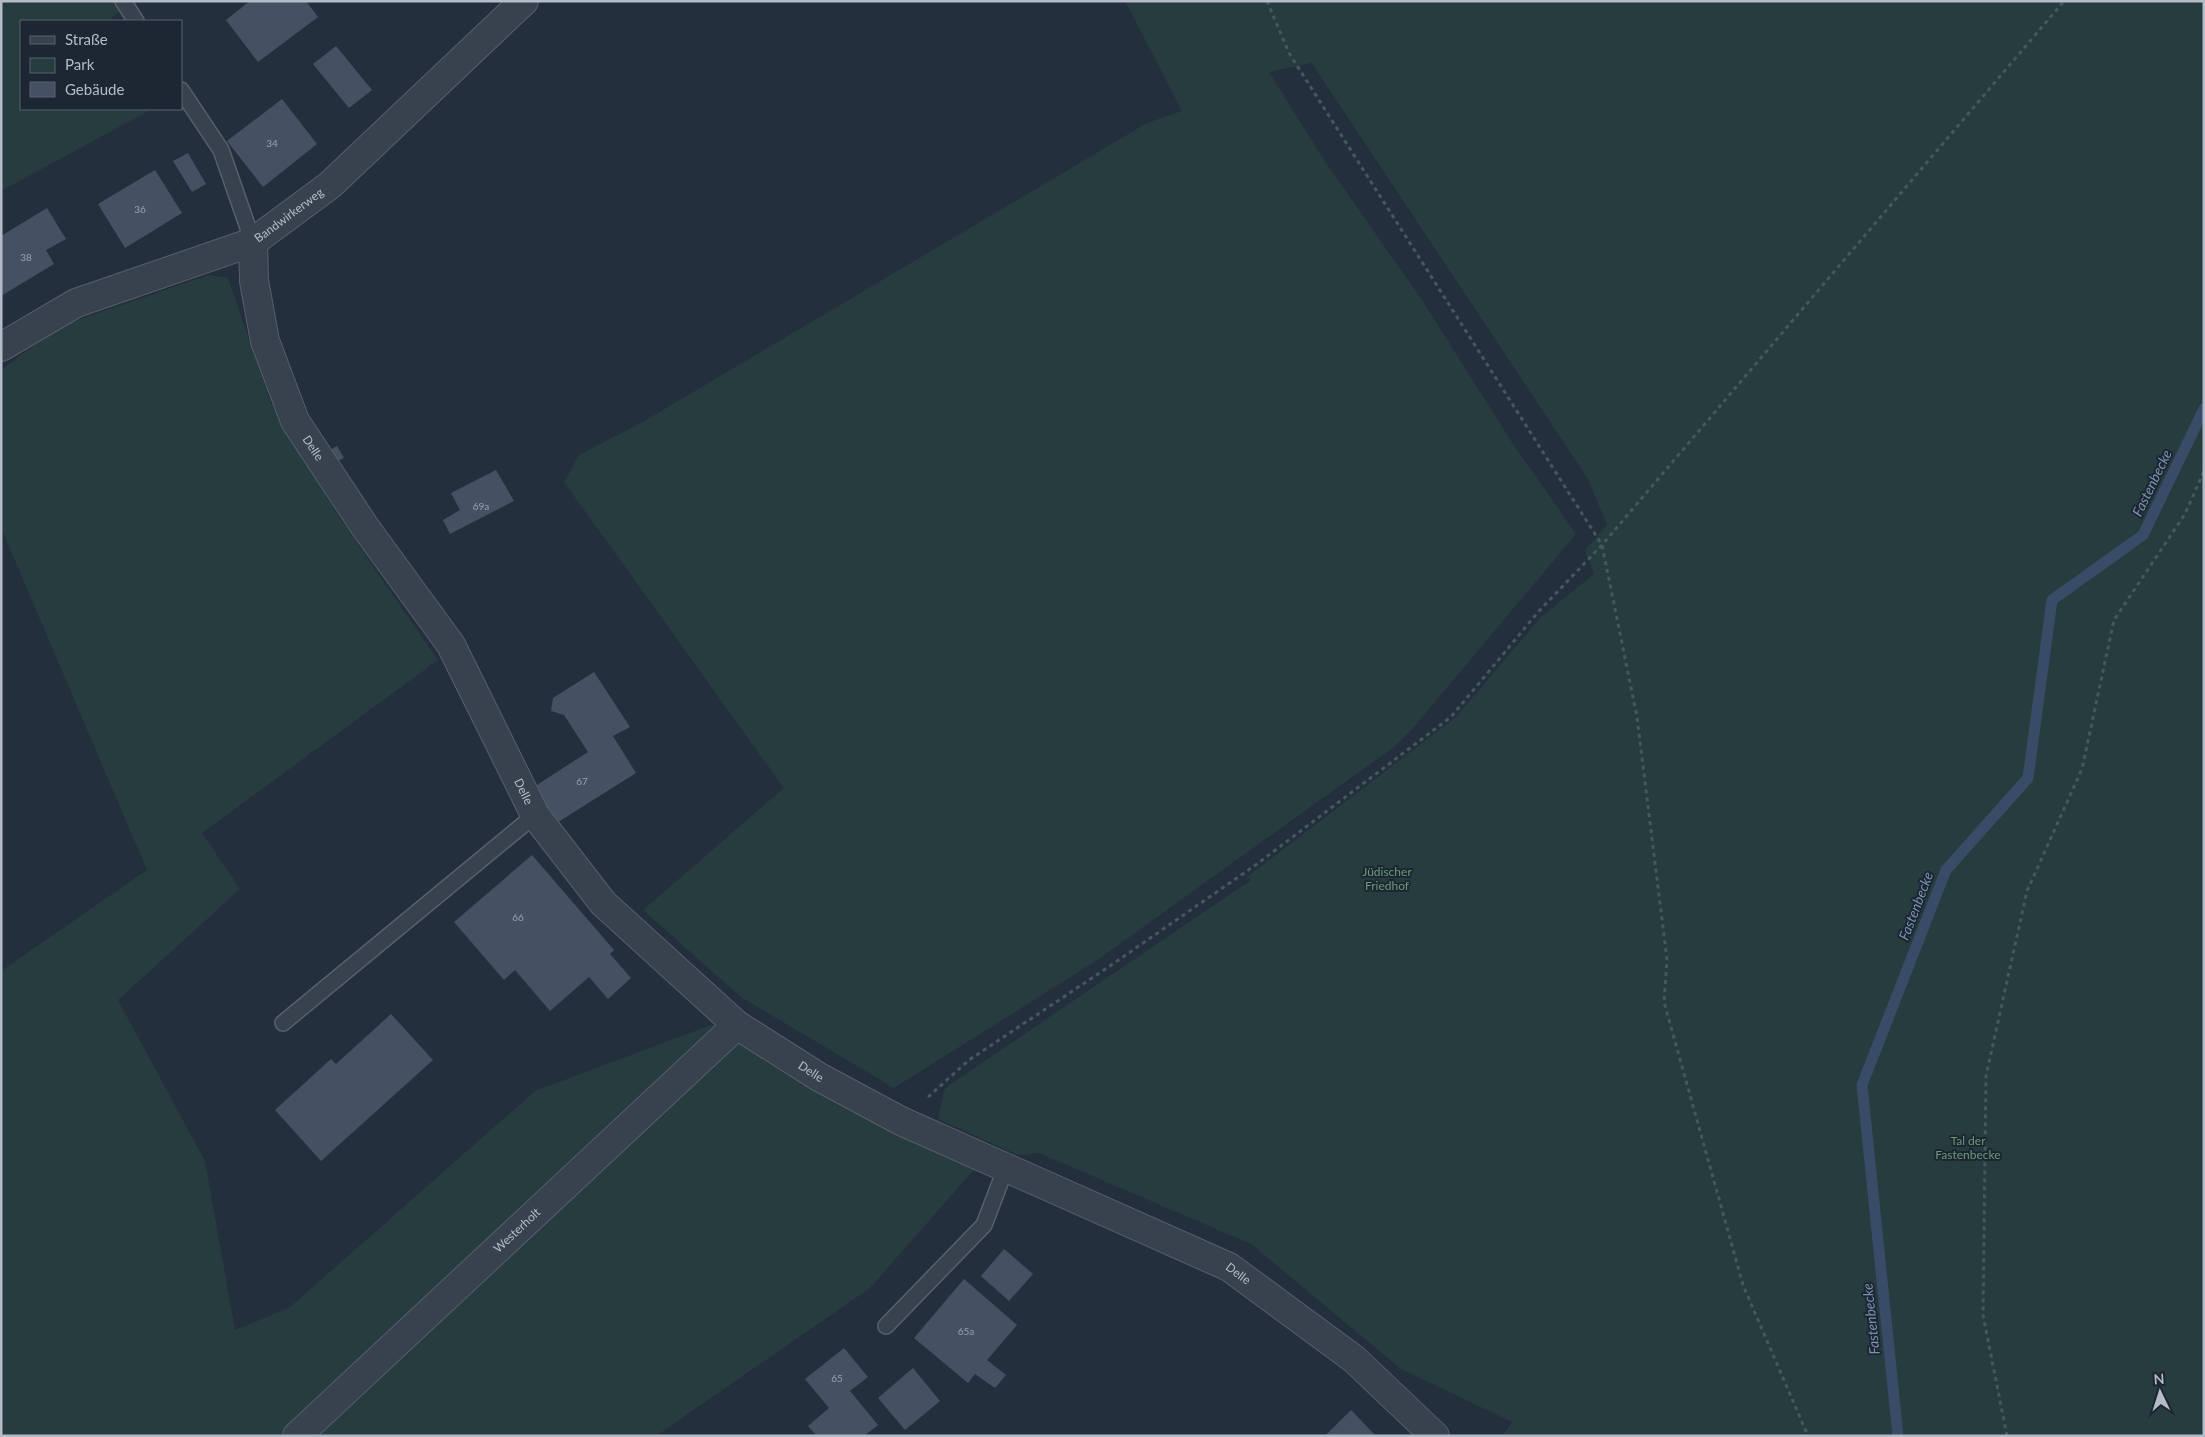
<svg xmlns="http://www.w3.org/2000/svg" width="2205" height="1437" font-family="Lato,sans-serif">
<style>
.green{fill:#263c3f}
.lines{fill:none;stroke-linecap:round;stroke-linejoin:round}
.stream{stroke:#394c67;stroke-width:11}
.building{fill:#455162}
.service-casing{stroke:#565f6c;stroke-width:18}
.minor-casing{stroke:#565f6c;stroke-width:30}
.path{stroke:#44595c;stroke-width:3;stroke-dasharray:4 4;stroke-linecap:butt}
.service{stroke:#38414e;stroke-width:15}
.minor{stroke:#38414e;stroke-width:28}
.labels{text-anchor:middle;stroke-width:4;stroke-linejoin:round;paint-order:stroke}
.number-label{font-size:10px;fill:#98a1af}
.street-label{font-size:12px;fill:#b4bcc9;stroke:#1d2633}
.park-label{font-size:12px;fill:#6b9a76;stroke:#1d2633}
.water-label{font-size:14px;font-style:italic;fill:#7c92b1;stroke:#1d2633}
</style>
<rect width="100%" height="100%" fill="#242f3e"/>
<g class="green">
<polygon points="1,1 133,1 111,18 112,21 21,21 21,109 152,109 1,191"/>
<polygon points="1125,1 2204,1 2204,1436 1502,1436 1512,1422 1401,1369 1251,1244 1039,1153 1018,1155 938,1119 945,1088 1251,880 1247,877 1456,717 1541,617 1594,574 1585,550 1607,525 1588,479 1311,62 1308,64 1269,72 1324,160 1424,303 1511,441 1576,534 1413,728 1394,747 1096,961 894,1088 741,997 643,910 784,788 564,482 579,455 641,423 1147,123 1182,111"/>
<polygon points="209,275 228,278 271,403 339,517 438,660 202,833 240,889 118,1000 205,1161 235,1330 289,1308 535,1091 711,1025 733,1026 985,1157 870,1288 656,1436 1,1436 1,971 147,870 1,528 1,370 60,326"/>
</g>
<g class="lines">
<polyline class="stream" points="1898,1436 1862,1085 1946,870 2028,778 2052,600 2143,535 2204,409"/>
</g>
<g class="building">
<polygon points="250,1 306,1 318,17 258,62 226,20"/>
<polygon points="336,46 372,90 349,108 313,64"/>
<polygon points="282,99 317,144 263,187 227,141"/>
<polygon points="188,153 206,184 192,192 173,161"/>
<polygon points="155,170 182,213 125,248 98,204"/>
<polygon points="47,208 66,239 46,250 54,264 1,296 1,236"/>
<polygon points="337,446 344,458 334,463 328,451"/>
<polygon points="496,470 514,501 450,534 443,520 460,510 451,493"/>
<polygon points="594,672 630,727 613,736 636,773 552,826 529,790 588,752 564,715 551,711 553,698"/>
<polygon points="532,855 614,950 610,954 631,978 608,999 589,977 550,1011 515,970 504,980 454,922"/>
<polygon points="391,1014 433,1060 321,1161 275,1110 331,1059 336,1064"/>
<polygon points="1004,1249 1033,1274 1009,1301 981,1276"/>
<polygon points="964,1279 1017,1325 987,1360 1006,1375 995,1388 975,1374 968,1383 914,1338"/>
<polygon points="844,1348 868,1377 850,1391 878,1425 864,1436 817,1436 808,1426 829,1408 805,1379"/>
<polygon points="913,1368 940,1401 905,1430 878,1398"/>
<polygon points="1351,1410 1376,1436 1325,1436"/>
</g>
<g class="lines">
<g class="service-casing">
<g id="service">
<polyline points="123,1 136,21"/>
<polyline points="181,90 221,150 253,242"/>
<polyline points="283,1023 535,815"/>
<polyline points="886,1326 984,1225 1006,1167"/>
</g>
</g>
<g class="minor-casing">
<g id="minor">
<path id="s1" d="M253,242L254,281L265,341L295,421L365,527L451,645L535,815L603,903L737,1025L819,1077L901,1121L1229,1267L1354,1359L1435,1436"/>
<path id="s2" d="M1,347L76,303L253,242L330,185L524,1"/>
<path id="s3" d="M297,1436L737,1025"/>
</g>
</g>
<g class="path">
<polyline points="1267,1 1289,53 1602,545 1637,717 1667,960 1664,1002 1743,1285 1808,1436"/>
<polyline points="928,1097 969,1060 1107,968 1257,864 1451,717 1539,611 1602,545 2064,1"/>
<polyline points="2007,1436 1983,1315 1986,1076 2027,891 2082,769 2114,620 2185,514 2204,471"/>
</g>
<use href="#service" class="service"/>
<use href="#minor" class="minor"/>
</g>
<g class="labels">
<g class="number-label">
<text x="272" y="147">34</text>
<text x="140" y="213">36</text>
<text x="26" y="261">38</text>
<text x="481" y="510">69a</text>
<text x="582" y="785">67</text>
<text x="518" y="921">66</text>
<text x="966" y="1335">65a</text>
<text x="837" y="1382">65</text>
</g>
<g class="street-label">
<text dy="4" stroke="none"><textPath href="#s2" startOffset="319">Bandwirkerweg</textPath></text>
<text dy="4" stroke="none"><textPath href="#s1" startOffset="218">Delle</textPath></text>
<text dy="4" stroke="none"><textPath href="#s1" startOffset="622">Delle</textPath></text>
<text dy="4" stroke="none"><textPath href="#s1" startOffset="1028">Delle</textPath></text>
<text dy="4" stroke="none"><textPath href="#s3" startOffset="301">Westerholt</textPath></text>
<text dy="4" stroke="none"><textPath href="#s1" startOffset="1501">Delle</textPath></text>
</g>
<g class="park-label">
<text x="1387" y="876">Jüdischer<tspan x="1387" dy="14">Friedhof</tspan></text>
<text x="1968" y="1145">Tal der<tspan x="1968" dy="14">Fastenbecke</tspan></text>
</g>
<g class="water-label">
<text transform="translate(2152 483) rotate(-64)" y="5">Fastenbecke</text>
<text transform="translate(1916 906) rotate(-69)" y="5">Fastenbecke</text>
<text transform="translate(1871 1319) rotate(-96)" y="5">Fastenbecke</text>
</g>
</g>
<rect width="2205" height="1437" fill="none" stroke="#b4bcc9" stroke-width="5"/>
<rect x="20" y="20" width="162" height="90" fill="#1d2633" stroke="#59626f"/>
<rect x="30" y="36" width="25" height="8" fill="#38414e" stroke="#59626f"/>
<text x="65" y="45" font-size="15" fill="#b4bcc9">Straße</text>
<rect x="30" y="58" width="25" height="15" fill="#263c3f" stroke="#59626f"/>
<text x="65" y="70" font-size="15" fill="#b4bcc9">Park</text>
<rect x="30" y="82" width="25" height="15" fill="#455162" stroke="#59626f"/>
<text x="65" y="95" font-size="15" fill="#b4bcc9">Gebäude</text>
<g transform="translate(2160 1392) rotate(356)" stroke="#1d2633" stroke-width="4" paint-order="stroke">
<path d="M0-4L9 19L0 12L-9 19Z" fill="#b4bcc9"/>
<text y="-8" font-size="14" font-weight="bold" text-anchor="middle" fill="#b4bcc9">N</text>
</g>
</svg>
